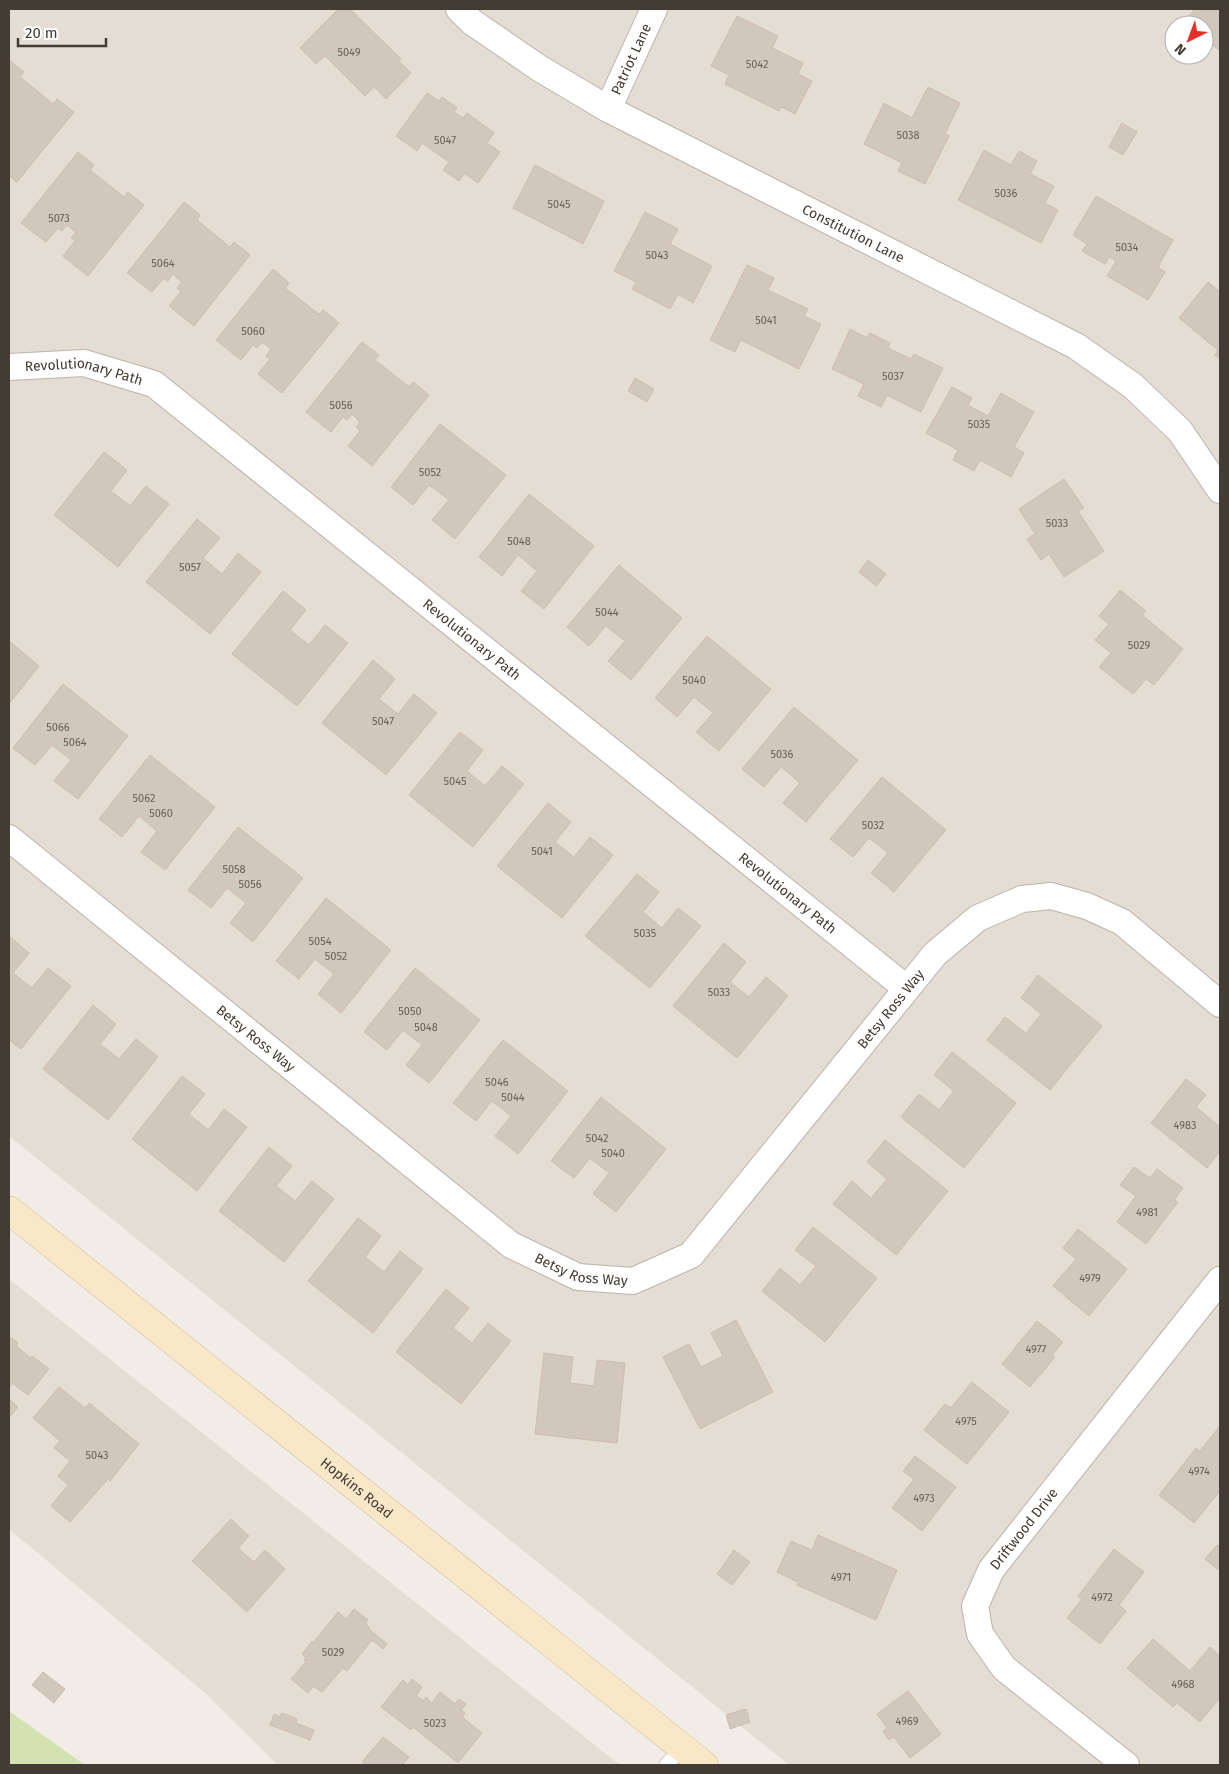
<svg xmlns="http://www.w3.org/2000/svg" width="1229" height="1774" font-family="'Fira Sans',sans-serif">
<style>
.residential{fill:#e4ddd4;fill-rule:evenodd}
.green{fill:#d2e2b1}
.building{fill:#d2c7bc;stroke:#ccbeb0}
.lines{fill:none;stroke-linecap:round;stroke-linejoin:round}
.lane-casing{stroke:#bcb3a9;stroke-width:15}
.street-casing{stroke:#bcb3a9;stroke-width:28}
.secondary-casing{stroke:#cdb998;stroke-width:29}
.lane{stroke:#fff;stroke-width:14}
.street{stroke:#fff;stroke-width:26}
.secondary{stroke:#f9e8c7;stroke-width:28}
.labels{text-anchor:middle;stroke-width:4.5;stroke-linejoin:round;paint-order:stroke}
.number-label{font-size:11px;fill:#675f57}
.street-label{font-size:14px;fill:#433c35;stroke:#fff}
</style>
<rect width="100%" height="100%" fill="#f1ece5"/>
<g class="residential">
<path d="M9,9H1220V1765H789L9,1136ZM1174,25H1204V55H1174Z"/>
<polygon points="9,1279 620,1765 278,1765 205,1693 9,1529"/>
</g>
<polygon class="green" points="9,1711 85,1765 9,1765"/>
<g class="building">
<polygon points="338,9 350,9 401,59 399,61 411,73 386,99 374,87 365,96 325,56 316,64 300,48"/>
<polygon points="1195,9 1220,9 1220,51 1204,38 1204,25 1188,25 1184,22"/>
<polygon points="737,16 778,36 772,48 803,63 798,74 812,81 795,114 782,107 779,111 725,84 729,75 711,66"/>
<polygon points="9,60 24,72 20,77 53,104 57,99 74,112 17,182 9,176"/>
<polygon points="928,87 960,103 945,134 949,136 925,184 898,171 902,163 864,144 884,103 912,118"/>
<polygon points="427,93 439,101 442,97 457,108 454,112 463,118 467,113 494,133 487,143 500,152 478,183 464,173 459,181 443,170 449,162 422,143 417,151 396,136"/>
<polygon points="1122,123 1137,132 1123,155 1109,147"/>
<polygon points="984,150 1011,165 1019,151 1037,161 1030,174 1054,186 1045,203 1058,210 1041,243 958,200"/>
<polygon points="78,152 94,165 90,170 124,197 128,192 144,205 88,276 63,256 75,241 71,238 76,232 67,225 62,231 58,228 46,242 21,223"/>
<polygon points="535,165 604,201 583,244 513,208"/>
<polygon points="1096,196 1173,240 1158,267 1165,272 1148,300 1107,276 1116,261 1110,257 1105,264 1082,251 1087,244 1073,235"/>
<polygon points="184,202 200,215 197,220 230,247 234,242 250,255 194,326 169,306 181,291 177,288 182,282 173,274 168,281 164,278 152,292 127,273"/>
<polygon points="645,212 678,229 670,244 712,266 693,303 678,294 670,309 632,289 636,282 614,271"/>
<polygon points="747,265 774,278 768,290 808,309 804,316 821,324 799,369 741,340 735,352 710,340"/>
<polygon points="273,269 289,283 285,288 319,314 323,310 339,323 282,393 258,374 270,359 266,356 271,349 262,342 257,348 253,345 241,360 216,340"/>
<polygon points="1208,282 1220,292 1220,359 1215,355 1218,350 1179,318"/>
<polygon points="850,329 867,338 870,333 890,343 888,348 911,359 914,354 943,368 921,412 887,395 881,407 858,396 864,384 832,369"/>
<polygon points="362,342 379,355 375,360 409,387 413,382 429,395 372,466 348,446 360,431 356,427 360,422 352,414 347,420 343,417 331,432 306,412"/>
<polygon points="635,378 654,389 647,402 628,391"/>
<polygon points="952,387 972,398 968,405 988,416 1001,393 1034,412 1014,447 1024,453 1011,477 980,460 974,471 953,460 958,450 926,433"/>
<polygon points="440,424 506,475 455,539 432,520 449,500 429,485 413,505 391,487"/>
<polygon points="104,452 127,470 111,491 130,506 146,486 169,504 118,567 54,515"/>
<polygon points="1064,479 1084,508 1078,511 1104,551 1064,577 1049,554 1041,560 1027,539 1035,534 1019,509"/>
<polygon points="529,494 594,546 544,609 521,591 537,571 518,555 502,576 479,557"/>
<polygon points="197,519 220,538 203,558 222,574 238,553 261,572 210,634 146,582"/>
<polygon points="868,560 886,574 876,586 859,572"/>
<polygon points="619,565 682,618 631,680 608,661 625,641 606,626 589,646 567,627"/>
<polygon points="1120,590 1146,611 1142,615 1183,649 1154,685 1146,679 1133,694 1099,667 1111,653 1095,640 1109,624 1099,616"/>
<polygon points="283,591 306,610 290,630 309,645 325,625 348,643 297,706 232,654"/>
<polygon points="707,636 771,689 719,751 696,732 713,713 694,697 677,717 655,698"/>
<polygon points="9,641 39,666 9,704"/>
<polygon points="373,660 395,679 379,699 398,714 414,694 437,713 386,775 322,723"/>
<polygon points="63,684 128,736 78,799 54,781 71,760 52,745 35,765 13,748"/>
<polygon points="794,707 858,760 806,822 783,803 800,783 781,767 764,787 742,769"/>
<polygon points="460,732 483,750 467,771 485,786 502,766 524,784 473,847 409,795"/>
<polygon points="150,755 215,807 165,870 141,852 157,831 139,816 122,837 99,819"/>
<polygon points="882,777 946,830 894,892 871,873 888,853 869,838 853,857 830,839"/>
<polygon points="548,803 571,822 555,842 574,857 590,837 613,855 562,918 497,866"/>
<polygon points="238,827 303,878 253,942 230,923 246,903 227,888 211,908 188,890"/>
<polygon points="637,874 659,892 643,912 662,928 678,908 701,926 650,988 585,936"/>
<polygon points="326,898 391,950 341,1013 318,994 334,974 315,959 299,979 276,961"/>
<polygon points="9,936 29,953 13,973 32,988 48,968 71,986 21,1049 9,1040"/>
<polygon points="724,943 746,962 730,982 749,997 766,977 788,996 737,1058 673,1006"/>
<polygon points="415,968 480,1020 429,1083 406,1065 422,1045 403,1030 387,1050 364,1032"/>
<polygon points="1038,975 1102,1026 1050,1090 987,1040 1005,1017 1026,1033 1041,1014 1021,998"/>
<polygon points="93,1005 116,1024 100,1044 119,1059 136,1039 158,1057 108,1120 43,1069"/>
<polygon points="503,1040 568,1091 518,1154 495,1136 511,1116 492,1101 476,1121 453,1103"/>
<polygon points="952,1052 1016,1103 964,1168 901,1117 919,1094 939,1110 954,1091 934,1075"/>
<polygon points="182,1076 205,1094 189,1114 208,1130 224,1109 247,1127 197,1191 132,1139"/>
<polygon points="1186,1079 1206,1095 1196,1107 1220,1127 1220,1151 1207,1168 1151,1123"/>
<polygon points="601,1097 666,1149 616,1212 593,1194 609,1173 590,1158 574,1178 551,1161"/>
<polygon points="885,1140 948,1191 896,1255 833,1204 852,1181 871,1198 887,1179 867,1162"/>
<polygon points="269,1147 292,1166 276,1186 295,1201 312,1181 334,1199 284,1262 219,1211"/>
<polygon points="1134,1167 1150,1178 1157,1169 1183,1188 1174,1200 1178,1202 1146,1244 1117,1222 1136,1196 1120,1185"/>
<polygon points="358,1218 381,1236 365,1257 384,1272 400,1251 423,1269 373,1333 308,1281"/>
<polygon points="813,1227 877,1278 825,1342 762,1291 780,1268 800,1285 816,1266 795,1250"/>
<polygon points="1078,1229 1127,1269 1089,1316 1053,1286 1076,1259 1063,1248"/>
<polygon points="446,1289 469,1308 453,1328 472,1343 488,1323 511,1341 461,1404 396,1352"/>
<polygon points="736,1320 773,1392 700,1429 663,1357 689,1344 701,1367 723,1356 711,1333"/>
<polygon points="1037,1321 1063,1342 1052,1355 1055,1357 1030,1387 1002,1364"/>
<polygon points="9,1336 18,1343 16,1346 31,1358 32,1356 49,1369 28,1395 12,1383 9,1389"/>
<polygon points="544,1353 573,1357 570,1383 594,1386 597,1360 625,1363 617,1443 535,1434"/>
<polygon points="972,1382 1009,1412 967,1464 924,1430 945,1404 951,1408"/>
<polygon points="59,1387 85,1408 89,1403 139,1444 110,1481 108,1479 70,1522 51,1506 68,1485 58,1476 70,1461 54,1448 60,1441 33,1418"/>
<polygon points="9,1399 18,1407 9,1418"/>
<polygon points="1220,1426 1220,1491 1194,1523 1159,1495 1196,1448 1200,1451"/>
<polygon points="915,1456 956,1487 922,1531 892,1508 914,1479 903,1471"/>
<polygon points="231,1519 249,1536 238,1548 254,1562 265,1550 285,1569 247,1612 192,1561"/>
<polygon points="818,1535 897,1570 876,1620 797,1585 798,1582 777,1572 791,1541 812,1550"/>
<polygon points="1217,1545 1220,1547 1220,1568 1218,1570 1205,1559"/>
<polygon points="1114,1549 1144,1572 1119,1605 1126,1611 1100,1644 1067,1618 1082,1599 1078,1596"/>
<polygon points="734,1550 750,1562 732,1585 717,1574"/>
<polygon points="354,1609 368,1620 366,1622 370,1630 387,1644 383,1649 372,1640 347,1671 343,1668 322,1692 313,1686 308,1693 291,1679 306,1661 304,1660 306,1658 302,1654 312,1641 313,1643 338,1612 346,1619"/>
<polygon points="1153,1639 1190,1671 1210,1647 1220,1656 1220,1698 1200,1722 1177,1703 1173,1707 1127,1668"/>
<polygon points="43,1672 65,1689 54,1703 32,1685"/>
<polygon points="412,1679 422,1687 416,1695 423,1701 426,1697 432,1703 440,1692 455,1704 459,1699 466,1704 461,1710 465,1713 462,1717 482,1733 458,1763 413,1727 411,1730 381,1707 403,1680 408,1685"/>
<polygon points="908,1691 941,1734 910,1758 894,1737 889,1740 883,1731 887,1728 877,1714"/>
<polygon points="746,1709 750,1722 730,1729 726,1715"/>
<polygon points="282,1713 297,1719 296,1723 314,1730 310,1740 270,1725 274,1714 280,1717"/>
<polygon points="383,1737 409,1757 402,1765 367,1765 362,1762"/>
</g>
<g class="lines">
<g class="lane-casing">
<polyline id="lane" points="666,1765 682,1748"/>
</g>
<g class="street-casing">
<g id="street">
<path id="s1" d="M459,9L472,22L539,68L608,109L1076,346L1133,386L1180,431L1220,490"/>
<path id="s2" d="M608,109L654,9"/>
<path id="s3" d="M9,367L84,363L154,384L906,988"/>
<path id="s4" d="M9,838L511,1245L578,1277L633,1281L691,1255L935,954L978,918L1022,899L1051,896L1087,906L1122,922L1220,1004"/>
<path id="s5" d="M1126,1765L1004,1668L980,1634L975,1606L991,1570L1220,1280"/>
</g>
</g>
<g class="secondary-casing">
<g id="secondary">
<path id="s6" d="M9,1210L704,1765"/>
</g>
</g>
<use href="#lane" class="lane"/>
<use href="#street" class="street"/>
<use href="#secondary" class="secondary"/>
</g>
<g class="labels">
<g class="number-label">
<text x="349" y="56">5049</text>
<text x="757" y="68">5042</text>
<text x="908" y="139">5038</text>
<text x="445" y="144">5047</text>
<text x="1006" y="197">5036</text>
<text x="559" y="208">5045</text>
<text x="59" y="222">5073</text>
<text x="1127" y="251">5034</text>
<text x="657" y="259">5043</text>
<text x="163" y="267">5064</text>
<text x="766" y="324">5041</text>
<text x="253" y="335">5060</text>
<text x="893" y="380">5037</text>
<text x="341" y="409">5056</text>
<text x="979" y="428">5035</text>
<text x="430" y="476">5052</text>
<text x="1057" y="527">5033</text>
<text x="519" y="545">5048</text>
<text x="190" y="571">5057</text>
<text x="607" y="616">5044</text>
<text x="1139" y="649">5029</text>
<text x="694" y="684">5040</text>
<text x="383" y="725">5047</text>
<text x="58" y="731">5066</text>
<text x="75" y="746">5064</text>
<text x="782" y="758">5036</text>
<text x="455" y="785">5045</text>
<text x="144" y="802">5062</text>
<text x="161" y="817">5060</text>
<text x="873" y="829">5032</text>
<text x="542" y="855">5041</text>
<text x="234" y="873">5058</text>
<text x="250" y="888">5056</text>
<text x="645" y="937">5035</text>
<text x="320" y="945">5054</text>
<text x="336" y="960">5052</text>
<text x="719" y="996">5033</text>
<text x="410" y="1015">5050</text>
<text x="426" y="1031">5048</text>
<text x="497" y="1086">5046</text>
<text x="513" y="1101">5044</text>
<text x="1185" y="1129">4983</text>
<text x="597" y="1142">5042</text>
<text x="613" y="1157">5040</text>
<text x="1147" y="1216">4981</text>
<text x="1090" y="1282">4979</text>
<text x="1036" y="1353">4977</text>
<text x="966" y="1425">4975</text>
<text x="97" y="1459">5043</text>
<text x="1199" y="1475">4974</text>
<text x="924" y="1502">4973</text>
<text x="841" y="1581">4971</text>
<text x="1102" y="1601">4972</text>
<text x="333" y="1656">5029</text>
<text x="1183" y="1688">4968</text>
<text x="907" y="1725">4969</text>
<text x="435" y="1727">5023</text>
</g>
<g class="street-label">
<text dy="5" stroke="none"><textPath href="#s2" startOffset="55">Patriot Lane</textPath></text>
<text dy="5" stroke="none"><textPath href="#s1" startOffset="455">Constitution Lane</textPath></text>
<text dy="5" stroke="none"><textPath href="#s3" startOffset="76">Revolutionary Path</textPath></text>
<text dy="5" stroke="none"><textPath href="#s3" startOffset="556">Revolutionary Path</textPath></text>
<text dy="5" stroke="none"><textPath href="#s3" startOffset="961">Revolutionary Path</textPath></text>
<text dy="5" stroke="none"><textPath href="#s4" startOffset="1156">Betsy Ross Way</textPath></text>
<text dy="5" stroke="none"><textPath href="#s4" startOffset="318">Betsy Ross Way</textPath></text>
<text dy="5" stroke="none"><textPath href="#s4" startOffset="722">Betsy Ross Way</textPath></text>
<text dy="5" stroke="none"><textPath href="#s6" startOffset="445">Hopkins Road</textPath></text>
<text dy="5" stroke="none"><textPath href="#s5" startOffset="318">Driftwood Drive</textPath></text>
</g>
</g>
<rect width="1229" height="1774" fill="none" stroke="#433c35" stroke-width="20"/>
<g transform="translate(1189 40) rotate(222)"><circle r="24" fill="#ffffff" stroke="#b4b1ae"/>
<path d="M0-4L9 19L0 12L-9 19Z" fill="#e72e27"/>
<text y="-8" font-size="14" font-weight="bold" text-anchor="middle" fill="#433c35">N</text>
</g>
<path d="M18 38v8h88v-8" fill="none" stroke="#433c35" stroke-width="2.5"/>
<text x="25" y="38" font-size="15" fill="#433c35" stroke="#ffffff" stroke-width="4" paint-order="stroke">20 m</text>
</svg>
